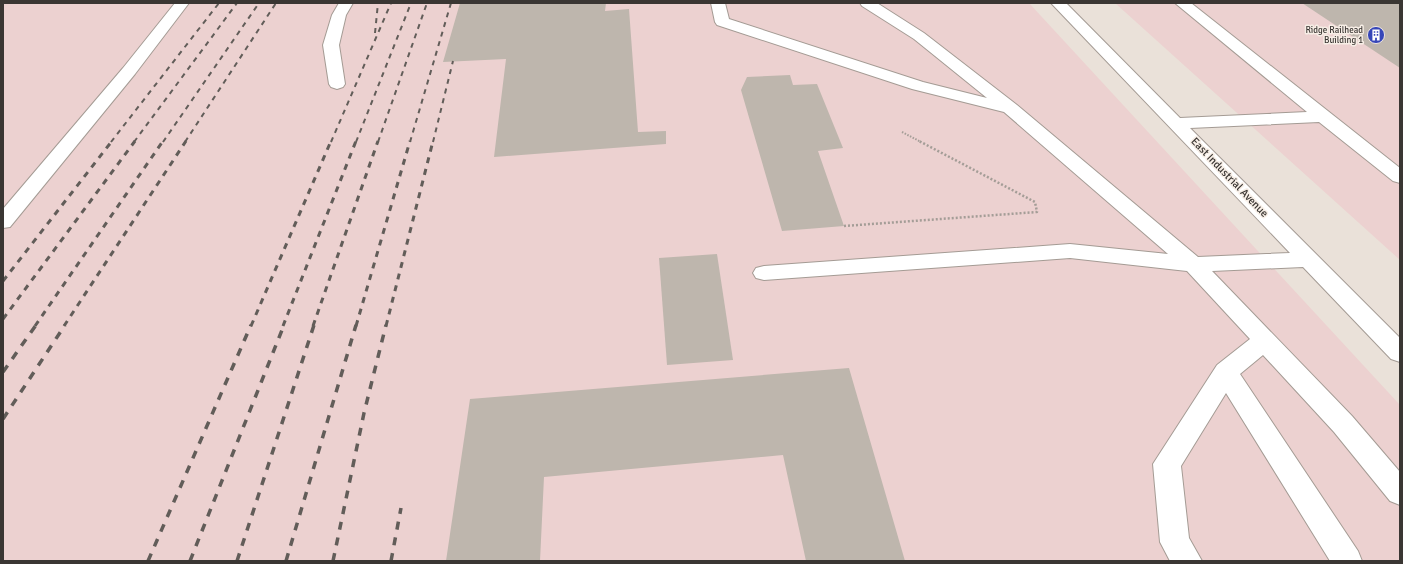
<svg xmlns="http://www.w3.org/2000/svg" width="1403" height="564" font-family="Signika,sans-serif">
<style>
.industrial{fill:#ecd1d0}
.building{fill:#beb6ad}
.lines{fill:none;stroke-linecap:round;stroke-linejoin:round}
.minor-casing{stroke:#a49b94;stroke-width:2}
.path-far1{stroke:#a49d97;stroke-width:2;stroke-dasharray:1.5 1.5;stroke-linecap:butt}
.path{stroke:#a49d97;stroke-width:2.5;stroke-dasharray:2 2;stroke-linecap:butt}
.minor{fill:#fff;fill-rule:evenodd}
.rail-far2{stroke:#625d59;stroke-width:2;stroke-dasharray:5 5;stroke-linecap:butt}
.rail-far1{stroke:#625d59;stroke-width:3;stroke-dasharray:6 6;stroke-linecap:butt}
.rail{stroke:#625d59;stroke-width:3.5;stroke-dasharray:8 8;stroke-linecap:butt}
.labels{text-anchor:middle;stroke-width:3;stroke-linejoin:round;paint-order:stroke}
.far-poi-label{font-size:9px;fill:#3a3633;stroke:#f7eee6;text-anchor:end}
.street-label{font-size:11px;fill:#3a3633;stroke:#f7eee6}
</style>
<rect width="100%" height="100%" fill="#eae1d9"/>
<g class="industrial">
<polygon points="3,3 1029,3 1400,405 1400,561 3,561"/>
<polygon points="1115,3 1400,3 1400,260"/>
</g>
<g class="building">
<polygon points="460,3 606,3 605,11 629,9 638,132 666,131 666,144 494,157 506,59 443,62"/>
<polygon points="1302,3 1400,3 1400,68"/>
<polygon points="790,75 793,85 817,84 843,148 818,151 844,226 782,231 741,90 747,77"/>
<polygon points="717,254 733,360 667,365 659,258"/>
<polygon points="849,368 905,561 806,561 783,455 544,477 540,561 446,561 470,399"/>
</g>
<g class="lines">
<g class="minor-casing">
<g id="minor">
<polygon points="175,3 189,3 135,74 10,227 3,228 3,209 123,68"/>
<polygon points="339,3 353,3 346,15 339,45 345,84 343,87 337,89 331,87 329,84 323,45 332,15"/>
<polygon points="711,3 725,3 729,19 923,82 987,98 914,39 862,6 860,3 877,3 924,33 1017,105 1198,257 1290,253 1051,3 1066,3 1180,118 1307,112 1175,3 1191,3 1400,168 1400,183 1393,181 1319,122 1190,128 1400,338 1400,362 1391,359 1303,267 1212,271 1352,416 1400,472 1400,505 1390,501 1334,432 1263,355 1240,374 1358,551 1362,561 1330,561 1226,393 1181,466 1189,538 1202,561 1170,561 1160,542 1153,464 1217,365 1250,339 1187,271 1070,258 764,280 756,278 753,273 756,268 764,266 1070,244 1168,254 1004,112 912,89 717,25 715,22"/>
</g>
</g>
<polyline class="path-far1" points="902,132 921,142"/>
<polyline class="path" points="844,226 1037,212 1035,202 919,141"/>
<use href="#minor" class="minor"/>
<g class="rail-far2">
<polyline points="375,33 378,3"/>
<polyline points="111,142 219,3"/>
<polyline points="134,142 237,3"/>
<polyline points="163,142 259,3"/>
<polyline points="185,142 276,3"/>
<polyline points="331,142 391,3"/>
<polyline points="356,142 411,3"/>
<polyline points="378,142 427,3"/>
<polyline points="410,142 451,3"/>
<polyline points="433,142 453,61"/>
</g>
<g class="rail-far1">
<polyline points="3,281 112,141"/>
<polyline points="3,319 135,141"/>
<polyline points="35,326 163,141"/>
<polyline points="64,326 186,141"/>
<polyline points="251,326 331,141"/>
<polyline points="283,326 356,141"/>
<polyline points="313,326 378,141"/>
<polyline points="356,326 410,141"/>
<polyline points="386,326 433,141"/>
</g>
<g class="rail">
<polyline points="3,372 36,325"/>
<polyline points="3,419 65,325"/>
<polyline points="148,561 251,325"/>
<polyline points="190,561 284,325"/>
<polyline points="237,561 314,325"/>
<polyline points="286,561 356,325"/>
<polyline points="333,561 364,413 386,325"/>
<polyline points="391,561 401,508"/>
</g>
</g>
<defs>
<g id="building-disc" transform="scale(0.9)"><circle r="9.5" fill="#3646b8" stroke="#f7eee6"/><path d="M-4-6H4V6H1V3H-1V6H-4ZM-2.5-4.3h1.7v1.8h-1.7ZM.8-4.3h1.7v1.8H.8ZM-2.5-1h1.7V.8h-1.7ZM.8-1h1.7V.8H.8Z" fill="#fff"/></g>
</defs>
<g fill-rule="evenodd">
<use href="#building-disc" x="1376" y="35"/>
</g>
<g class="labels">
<g class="far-poi-label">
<text x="1363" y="33">Ridge Railhead<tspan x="1363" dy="10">Building 1</tspan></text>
</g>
<g class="street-label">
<text transform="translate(1230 177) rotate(46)" y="4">East Industrial Avenue</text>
</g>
</g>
<rect width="1403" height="564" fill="none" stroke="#3a3633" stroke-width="8"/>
</svg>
